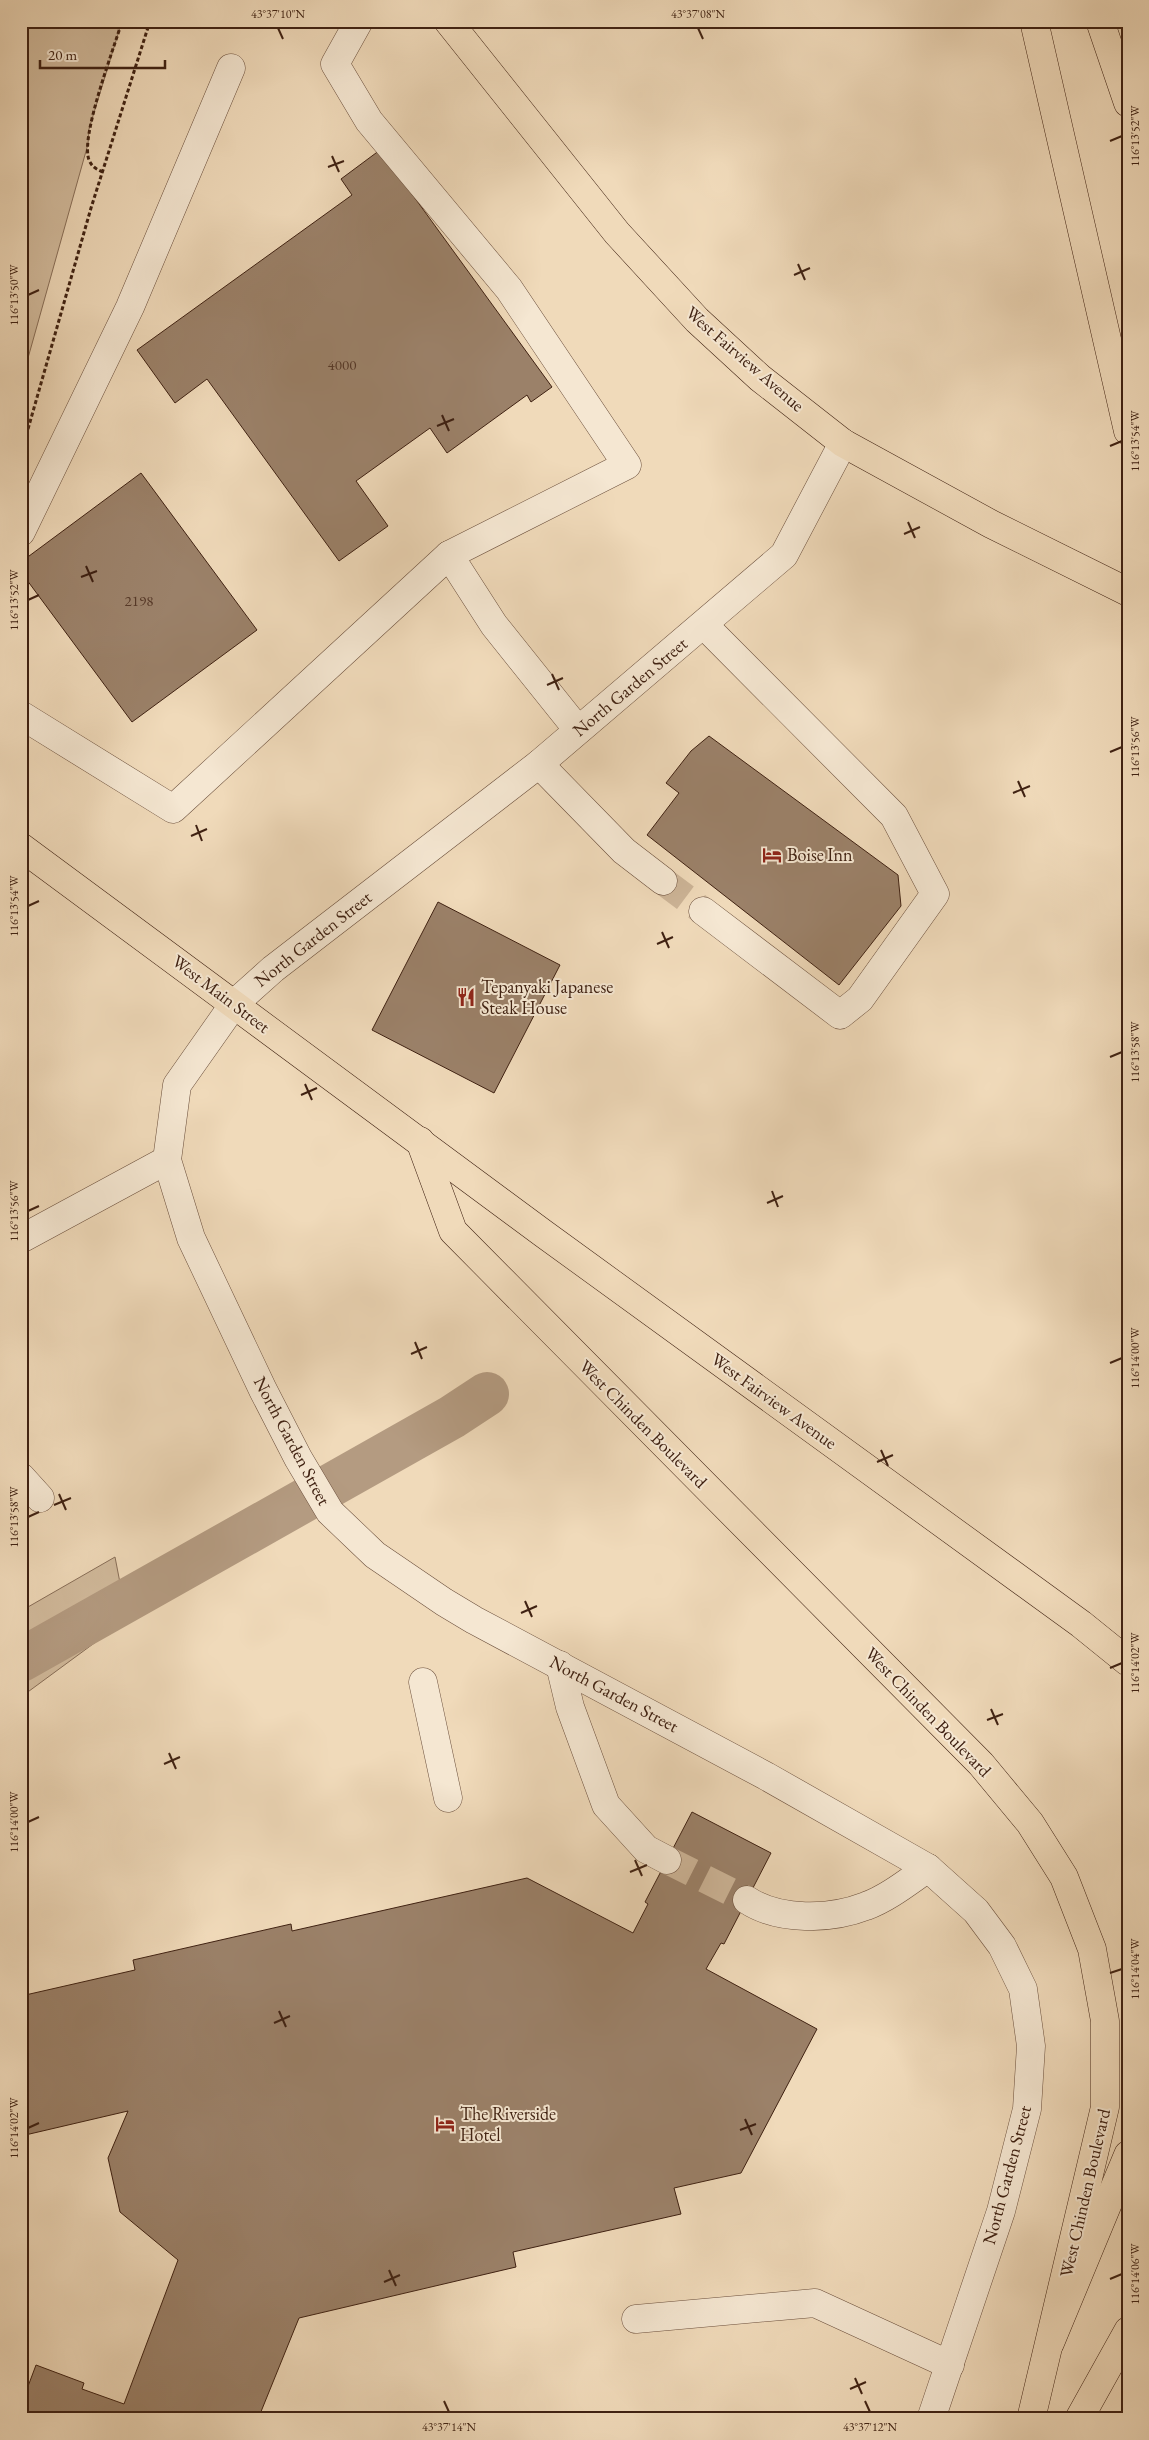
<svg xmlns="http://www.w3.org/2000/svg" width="1149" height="2440" font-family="'EB Garamond',serif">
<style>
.green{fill:#d2bb9d;stroke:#886e58}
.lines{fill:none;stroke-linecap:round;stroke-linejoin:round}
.canal{stroke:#b49b81;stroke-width:44}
.building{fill:#9b8169;stroke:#3f2112}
.minor-tunnel{stroke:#cdb598;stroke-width:28;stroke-dasharray:28 14;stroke-linecap:butt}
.minor-casing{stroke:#6b4f3c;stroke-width:29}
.major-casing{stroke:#3f2112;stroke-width:29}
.highway-casing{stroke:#3f2112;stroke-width:29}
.path{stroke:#3f2112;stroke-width:3;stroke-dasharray:4 2.5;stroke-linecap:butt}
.minor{stroke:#f5e7d2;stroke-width:28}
.major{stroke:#f0daba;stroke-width:28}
.highway{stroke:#f0daba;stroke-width:28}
.ticks{fill:none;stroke:#3f2112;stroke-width:2}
.labels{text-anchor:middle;stroke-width:4;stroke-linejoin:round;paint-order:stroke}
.number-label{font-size:15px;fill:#563928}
.street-label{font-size:18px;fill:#3f2112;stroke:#f5e7d2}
.poi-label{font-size:18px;fill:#3f2112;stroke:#f5e7d2;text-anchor:start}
.neatline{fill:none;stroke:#3f2112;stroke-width:2}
.ticks-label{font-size:12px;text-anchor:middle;fill:#3f2112}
</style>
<rect width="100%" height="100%" fill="#f0daba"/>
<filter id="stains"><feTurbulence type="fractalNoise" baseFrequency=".004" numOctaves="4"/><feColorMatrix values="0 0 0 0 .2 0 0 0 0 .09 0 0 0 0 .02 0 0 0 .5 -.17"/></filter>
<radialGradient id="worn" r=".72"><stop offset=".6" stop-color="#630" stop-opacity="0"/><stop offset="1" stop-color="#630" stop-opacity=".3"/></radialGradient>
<g class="green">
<polygon points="21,21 122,21 89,129 88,144 21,383"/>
<polygon points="115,1557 127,1619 21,1697 21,1611"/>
</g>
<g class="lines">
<polyline class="canal" points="21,1660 452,1417 487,1394"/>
</g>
<g class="building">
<polygon points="380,150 552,387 531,402 527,395 447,453 430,428 356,481 388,526 339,561 207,379 175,403 137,350 352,195 341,179"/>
<polygon points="141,473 257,630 132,722 21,572 21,562"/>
<polygon points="709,736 898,875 901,906 839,985 647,835 679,793 666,783 691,751"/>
<polygon points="438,902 560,965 494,1093 372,1030"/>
<polygon points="692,1812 771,1853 724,1944 721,1943 706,1969 817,2029 741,2173 674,2188 681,2214 513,2252 516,2267 299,2318 258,2419 21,2419 21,2405 36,2365 84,2383 82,2389 124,2404 178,2260 120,2212 108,2158 128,2111 21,2136 21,1996 135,1970 133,1960 291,1924 292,1931 527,1878 633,1933 648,1904 645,1902"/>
</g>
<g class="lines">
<g class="minor-tunnel">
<polyline points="663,881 703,911"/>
<polyline points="667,1860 747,1900"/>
</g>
<g class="minor-casing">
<g id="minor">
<polyline points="843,443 784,555 539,764 273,969 234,1004 177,1085 167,1160 191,1238 263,1390 298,1458 330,1512 375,1555 444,1602 474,1620 766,1776 928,1868 976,1911 1002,1946 1023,1989 1031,2046 1027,2109 1001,2211 931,2419"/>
<polyline points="21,532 130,307 231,68"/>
<polyline points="449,555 494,625 578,730"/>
<polyline points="21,715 173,809 449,555 627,465 509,289 369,121 335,64 359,21"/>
<polyline points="539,764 624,851 663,881"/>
<polyline points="703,911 840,1015 860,999 935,894 894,816 704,625"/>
<polyline points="21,1239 167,1160"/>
<polyline points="21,1477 40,1498"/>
<polyline points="560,1665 570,1707 606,1805 646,1849 667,1860"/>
<polyline points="423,1682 448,1798"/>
<path d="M747,1900C779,1921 830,1920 866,1906C888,1898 909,1881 928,1868"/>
<polyline points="636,2319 815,2303 950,2365"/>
</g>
</g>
<g class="major-casing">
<g id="major">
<polyline points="448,21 617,233 697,320 760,378 843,443 991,524 1128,592"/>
<polyline points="21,847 544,1234 1081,1624 1128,1662"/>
<polyline points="420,1141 453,1231 981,1764 1030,1823 1064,1877 1092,1949 1105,2021 1105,2107 1031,2419"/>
<polyline points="1079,2419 1128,2331"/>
</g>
</g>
<g class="highway-casing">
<g id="highway">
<polyline points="1034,21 1128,431"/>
<polyline points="1100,21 1128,103"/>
<polyline points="1050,2343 1128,2155"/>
</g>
</g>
<g class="path">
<path d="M103,172C96,169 92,167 89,160C80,136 114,49 122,21"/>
<polyline points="28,429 91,208 150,21"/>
</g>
<use href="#minor" class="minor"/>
<use href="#major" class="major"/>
<use href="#highway" class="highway"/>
</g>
<path class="ticks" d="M278,28L283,39M698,28L703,39M1110,141L1122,136M332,156L339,172M328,167L344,161M798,264L805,280M794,275L810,268M28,295L39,290M442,415L449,431M437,426L454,419M1110,446L1122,441M908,522L915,538M904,534L920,527M86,566L93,582M81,577L97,571M28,600L39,595M552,674L559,690M547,685L563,678M1110,752L1122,747M1018,781L1025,797M1013,793L1030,786M196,825L202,841M191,836L207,829M28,906L39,901M662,932L669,948M657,944L673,937M1110,1057L1122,1052M305,1084L312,1100M301,1095L317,1088M772,1191L778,1207M767,1203L783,1196M28,1211L39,1206M415,1342L422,1359M411,1354L427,1347M1110,1363L1122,1358M881,1450L888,1466M877,1462L893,1455M59,1494L66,1510M54,1505L71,1498M28,1517L39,1512M525,1601L532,1617M521,1613L537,1606M1110,1668L1122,1663M991,1709L998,1725M987,1720L1003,1714M169,1753L176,1769M164,1764L180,1757M28,1822L39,1817M635,1860L642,1876M630,1872L647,1865M1110,1973L1122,1969M279,2011L286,2027M274,2023L290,2016M745,2119L752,2135M28,2128L39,2123M740,2130L756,2124M389,2270L396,2286M1110,2279L1122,2274M384,2282L400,2275M855,2378L862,2394M850,2389L866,2382M444,2401L449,2412M865,2401L870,2412"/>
<defs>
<g id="hotel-bare" transform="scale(1.5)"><path d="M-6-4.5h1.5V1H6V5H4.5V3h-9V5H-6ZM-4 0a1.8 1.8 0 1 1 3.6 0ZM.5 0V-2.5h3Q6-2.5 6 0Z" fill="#8f2418" stroke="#f5e7d2" stroke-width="2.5" paint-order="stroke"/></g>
<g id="restaurant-bare" transform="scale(1.5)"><path d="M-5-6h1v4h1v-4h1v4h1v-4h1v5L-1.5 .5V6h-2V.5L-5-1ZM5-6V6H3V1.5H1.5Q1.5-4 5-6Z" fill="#8f2418" stroke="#f5e7d2" stroke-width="2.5" paint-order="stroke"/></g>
</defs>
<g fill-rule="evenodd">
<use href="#hotel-bare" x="772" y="855"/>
<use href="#restaurant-bare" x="466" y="997"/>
<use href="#hotel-bare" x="445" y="2124"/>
</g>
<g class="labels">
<g class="number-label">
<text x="342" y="370">4000</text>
<text x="139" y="606">2198</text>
</g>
<g class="street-label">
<text transform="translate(745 359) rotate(41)" y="6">West Fairview Avenue</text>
<text transform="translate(630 687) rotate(-40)" y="6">North Garden Street</text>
<text transform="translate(313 939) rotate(-38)" y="6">North Garden Street</text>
<text transform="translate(221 994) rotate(37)" y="6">West Main Street</text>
<text transform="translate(774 1401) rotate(36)" y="6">West Fairview Avenue</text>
<text transform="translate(643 1424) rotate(45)" y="6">West Chinden Boulevard</text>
<text transform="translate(292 1441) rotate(62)" y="6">North Garden Street</text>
<text transform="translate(614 1694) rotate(28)" y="6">North Garden Street</text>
<text transform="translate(928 1712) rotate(46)" y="6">West Chinden Boulevard</text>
<text transform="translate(1007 2175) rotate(-75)" y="6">North Garden Street</text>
<text transform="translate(1085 2193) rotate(-77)" y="6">West Chinden Boulevard</text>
</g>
<g class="poi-label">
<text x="787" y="861">Boise Inn</text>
<text x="481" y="993">Tepanyaki Japanese<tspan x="481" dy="21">Steak House</tspan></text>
<text x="460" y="2120">The Riverside<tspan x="460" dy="21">Hotel</tspan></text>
</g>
</g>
<rect width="1149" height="2440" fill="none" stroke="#f0daba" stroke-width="55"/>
<path d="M40 60v8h125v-8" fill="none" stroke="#3f2112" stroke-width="2.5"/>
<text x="48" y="60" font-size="15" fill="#3f2112" stroke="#f5e7d2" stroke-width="4" paint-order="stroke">20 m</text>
<rect x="28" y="28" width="1094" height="2384" class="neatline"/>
<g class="ticks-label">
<text x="278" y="18">43°37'10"N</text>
<text x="698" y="18">43°37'08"N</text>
<text transform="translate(1135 136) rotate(-90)" y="4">116°13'52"W</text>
<text transform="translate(14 295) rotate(-90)" y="4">116°13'50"W</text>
<text transform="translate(1135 441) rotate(-90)" y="4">116°13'54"W</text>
<text transform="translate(14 600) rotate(-90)" y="4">116°13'52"W</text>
<text transform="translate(1135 747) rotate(-90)" y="4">116°13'56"W</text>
<text transform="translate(14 906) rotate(-90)" y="4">116°13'54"W</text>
<text transform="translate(1135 1052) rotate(-90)" y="4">116°13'58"W</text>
<text transform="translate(14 1211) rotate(-90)" y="4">116°13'56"W</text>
<text transform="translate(1135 1358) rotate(-90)" y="4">116°14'00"W</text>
<text transform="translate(14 1517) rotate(-90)" y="4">116°13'58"W</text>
<text transform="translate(1135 1663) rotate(-90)" y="4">116°14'02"W</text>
<text transform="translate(14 1822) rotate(-90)" y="4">116°14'00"W</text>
<text transform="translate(1135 1969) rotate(-90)" y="4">116°14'04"W</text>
<text transform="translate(14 2128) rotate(-90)" y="4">116°14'02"W</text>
<text transform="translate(1135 2274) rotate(-90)" y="4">116°14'06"W</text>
<text x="449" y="2431">43°37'14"N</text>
<text x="870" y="2431">43°37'12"N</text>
</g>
<rect width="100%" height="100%" filter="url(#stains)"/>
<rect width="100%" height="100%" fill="url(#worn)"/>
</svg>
